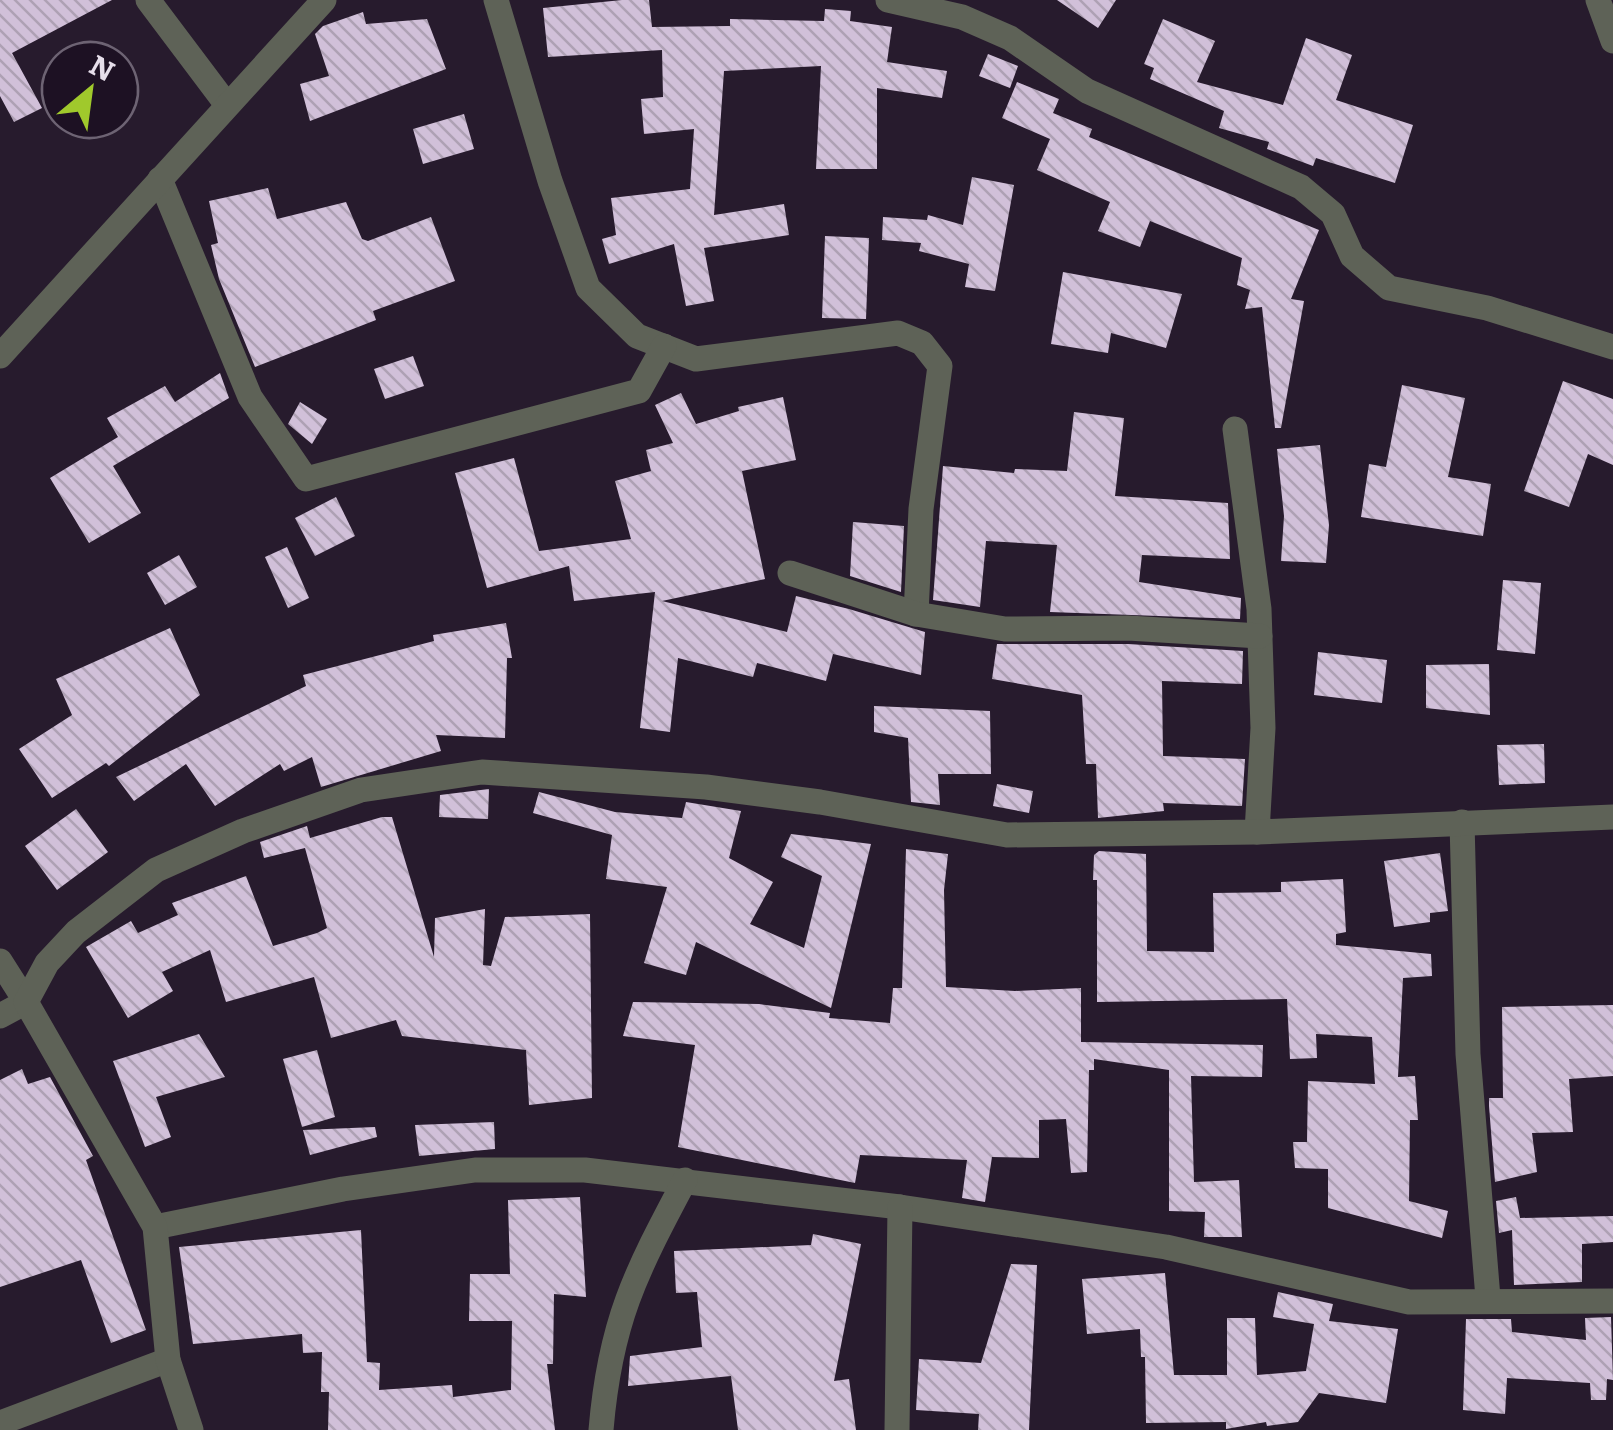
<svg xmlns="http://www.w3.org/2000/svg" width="1613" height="1430" font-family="Literata,serif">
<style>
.building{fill:url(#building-back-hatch)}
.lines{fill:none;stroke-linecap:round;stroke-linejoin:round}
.minor{stroke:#5e6257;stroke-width:25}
</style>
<defs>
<pattern id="building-back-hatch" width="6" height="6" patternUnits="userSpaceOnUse" patternTransform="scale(2.5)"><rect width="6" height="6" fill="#d1c0d9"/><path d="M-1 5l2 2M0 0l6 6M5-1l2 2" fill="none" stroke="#aea1b4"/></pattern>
</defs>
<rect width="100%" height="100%" fill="#271b2d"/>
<g class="building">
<polygon points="0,0 112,0 12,53 42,108 14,122 0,96"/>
<polygon points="622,0 649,0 652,27 730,26 730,19 824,21 825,9 851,11 850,21 892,27 887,62 947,71 942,98 877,88 877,169 816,169 821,66 724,71 714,215 784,204 789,235 704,248 714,301 686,306 674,244 609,264 602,239 616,235 611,198 690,189 694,129 644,134 641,99 663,97 662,50 548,57 543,8"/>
<polygon points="1057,0 1116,0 1098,28"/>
<polygon points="363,12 366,24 427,19 446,69 310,121 300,84 329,76 315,34 323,26"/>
<polygon points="1163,19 1215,41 1197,82 1283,105 1306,38 1352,55 1336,100 1413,125 1395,183 1316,158 1313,166 1267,149 1269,142 1219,128 1224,111 1150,79 1154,68 1144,64"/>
<polygon points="988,54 1018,66 1010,88 979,76"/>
<polygon points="1017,82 1059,99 1053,113 1092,129 1089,137 1319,230 1291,299 1304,301 1281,428 1275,428 1262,307 1245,309 1250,290 1237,285 1242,258 1150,221 1140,247 1098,231 1110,202 1037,170 1050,139 1002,118"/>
<polygon points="464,114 474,149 423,164 413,129"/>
<polygon points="972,177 1014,185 995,291 965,287 969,264 919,251 921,243 882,240 883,217 927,220 928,215 963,225"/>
<polygon points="268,188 277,219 346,202 362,239 368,241 431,217 455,281 373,311 376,320 255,367 219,279 211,245 218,243 209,201"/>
<polygon points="825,236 869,238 866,319 822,318"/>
<polygon points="1063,272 1182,294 1166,348 1111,333 1108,353 1051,344"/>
<polygon points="413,356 424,386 385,399 374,369"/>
<polygon points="220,373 229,398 113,466 141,513 89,543 50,478 118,437 107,418 165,386 175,402"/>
<polygon points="1563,381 1613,399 1613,465 1588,454 1569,507 1524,491"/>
<polygon points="1402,385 1465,398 1448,477 1491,484 1483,536 1361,517 1369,464 1386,467"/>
<polygon points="681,393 696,424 739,411 738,407 783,397 796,460 742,471 765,579 662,601 787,632 796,596 849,609 925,632 921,675 833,654 826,681 757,663 753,677 678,658 670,732 640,728 655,592 574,601 569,566 487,588 455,473 514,458 539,551 631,539 615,481 651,471 646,450 673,443 655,405"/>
<polygon points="300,402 327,419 312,444 288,424"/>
<polygon points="1074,412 1124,418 1115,496 1228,503 1230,559 1142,555 1139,582 1241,598 1240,619 1050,612 1057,545 986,541 980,607 933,600 943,466 1014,473 1015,469 1067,471"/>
<polygon points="1320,445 1329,525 1326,563 1281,561 1284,516 1277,449"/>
<polygon points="336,497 355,536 315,556 295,518"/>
<polygon points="853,522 904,526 901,592 850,576"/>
<polygon points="287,547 309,598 288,608 265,557"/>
<polygon points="179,555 197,587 165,605 147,573"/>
<polygon points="1503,580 1541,583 1535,654 1497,650"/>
<polygon points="506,623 512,658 507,658 505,738 436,735 441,751 321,787 312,757 284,771 280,764 215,806 186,764 134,801 116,777 306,686 303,675 434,641 433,635"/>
<polygon points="170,628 200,695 109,766 106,763 52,798 19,749 72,715 56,679"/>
<polygon points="997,644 1128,644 1243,651 1242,684 1162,681 1163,756 1245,759 1242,806 1163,803 1164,811 1098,818 1096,764 1086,764 1082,695 992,679"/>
<polygon points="1318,652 1387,660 1382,703 1314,695"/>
<polygon points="1489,664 1490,715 1426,708 1426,665"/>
<polygon points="874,706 990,711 991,774 938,774 940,805 911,802 908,738 874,732"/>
<polygon points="1544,744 1545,783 1499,785 1497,745"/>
<polygon points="997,784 1033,791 1029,813 993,806"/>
<polygon points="489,789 488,819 439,817 440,795"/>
<polygon points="539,792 615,812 682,818 686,802 741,811 729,858 773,882 750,924 804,948 822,876 781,857 791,834 871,844 831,1008 696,942 686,975 644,963 667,887 606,879 612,835 533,813"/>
<polygon points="76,809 108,852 57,890 25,846"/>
<polygon points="382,817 392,817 434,957 435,918 485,909 483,965 491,966 505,917 590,914 592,1098 529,1105 526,1050 402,1036 396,1020 331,1038 314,977 226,1002 210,950 162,972 173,991 128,1018 86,947 131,921 138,933 178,915 172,903 246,876 273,946 317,933 327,928 305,848 264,858 260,842 307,826 310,838"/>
<polygon points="906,849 948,854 944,890 946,987 1015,991 1081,988 1081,1042 1263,1045 1262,1077 1191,1076 1194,1182 1239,1180 1242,1237 1204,1237 1205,1212 1169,1211 1169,1070 1094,1059 1094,1070 1089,1070 1087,1172 1071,1173 1066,1119 1039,1120 1039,1158 992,1157 985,1202 962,1198 967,1160 860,1155 855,1183 678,1147 695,1045 623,1036 633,1002 759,1004 830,1013 829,1018 890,1023 893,988 902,988"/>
<polygon points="1099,851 1146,854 1147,951 1214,952 1213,893 1281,892 1281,882 1343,879 1346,932 1336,934 1336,945 1431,954 1432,976 1403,978 1398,1077 1415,1076 1418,1120 1410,1120 1409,1201 1448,1211 1442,1238 1328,1208 1328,1169 1295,1168 1293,1142 1307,1142 1308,1081 1375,1084 1372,1037 1316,1034 1317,1058 1290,1059 1287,999 1097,1002 1097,880 1093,880 1094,855"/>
<polygon points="1440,853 1448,911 1430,913 1430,922 1394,927 1384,861"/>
<polygon points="1613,1005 1613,1076 1569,1079 1573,1132 1532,1133 1537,1172 1495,1182 1489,1106 1489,1098 1503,1098 1502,1007"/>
<polygon points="199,1034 225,1077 156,1097 171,1137 145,1147 113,1061"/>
<polygon points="317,1050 335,1117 302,1127 283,1059"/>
<polygon points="22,1069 28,1084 50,1077 93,1156 86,1160 146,1330 111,1343 81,1260 0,1287 0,1080"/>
<polygon points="494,1122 495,1149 419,1156 415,1125"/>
<polygon points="375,1127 377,1137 310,1155 303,1130"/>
<polygon points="580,1197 586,1297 554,1294 553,1364 547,1364 555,1430 328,1430 329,1392 321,1392 322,1352 303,1353 302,1334 193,1344 179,1247 361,1230 367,1362 380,1363 379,1390 452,1385 453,1397 511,1390 512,1321 469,1321 470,1274 510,1274 508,1200"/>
<polygon points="1516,1197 1520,1218 1613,1216 1613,1242 1582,1244 1582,1282 1514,1285 1512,1230 1499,1233 1496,1201"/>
<polygon points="813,1234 861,1244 834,1381 849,1379 856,1430 738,1430 731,1376 628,1386 630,1356 702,1347 697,1292 676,1293 674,1251 811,1245"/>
<polygon points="1011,1264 1037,1265 1029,1430 978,1430 979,1414 916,1410 919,1359 981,1363"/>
<polygon points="1165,1273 1174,1375 1227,1375 1227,1318 1255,1318 1257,1375 1306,1371 1314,1324 1273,1317 1278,1292 1333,1304 1329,1321 1398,1329 1386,1403 1319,1393 1298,1422 1267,1426 1266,1422 1226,1429 1226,1422 1146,1423 1145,1357 1141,1357 1140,1329 1087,1334 1082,1279"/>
<polygon points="1611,1317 1613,1380 1607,1379 1606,1400 1591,1400 1590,1383 1507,1378 1505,1414 1463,1410 1466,1319 1511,1319 1512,1332 1586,1340 1585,1318"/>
</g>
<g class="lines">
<g class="minor">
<polyline points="148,0 227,105"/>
<polyline points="496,0 550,181 588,288 637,336 696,359 898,333 922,343 940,366 921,509 916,614"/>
<polyline points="888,0 962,17 1010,38 1087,91 1301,187 1333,214 1352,256 1389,288 1487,308 1613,347"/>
<polyline points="1598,0 1613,41"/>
<polyline points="160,179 250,397 306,479 639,391 664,346"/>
<polyline points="0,356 324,0"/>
<polyline points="1235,429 1259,609 1263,728 1257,832"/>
<polyline points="790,573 916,614 1005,629 1128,628 1260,636"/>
<polyline points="1462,822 1468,1054 1488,1298"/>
<polyline points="0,961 26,1002 0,1016"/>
<polyline points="155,1227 343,1189 475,1170 585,1170 900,1207 1166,1247 1409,1302 1613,1301"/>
<polyline points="0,1423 168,1360"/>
<polyline points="191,1430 168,1360 155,1227 26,1002 47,963 76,932 156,870 243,831 361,790 482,772 706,787 820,802 1007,835 1257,832 1613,817"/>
<path d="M601,1430C610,1322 635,1274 685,1180"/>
<polyline points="897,1430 900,1207"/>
</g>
</g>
<g transform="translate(90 90) rotate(29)"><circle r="48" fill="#1d1123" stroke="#6d6373" stroke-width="2.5"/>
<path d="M0-8L18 38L0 25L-18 38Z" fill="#a0c92c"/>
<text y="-15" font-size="28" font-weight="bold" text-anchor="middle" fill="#e6deea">N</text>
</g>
</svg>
